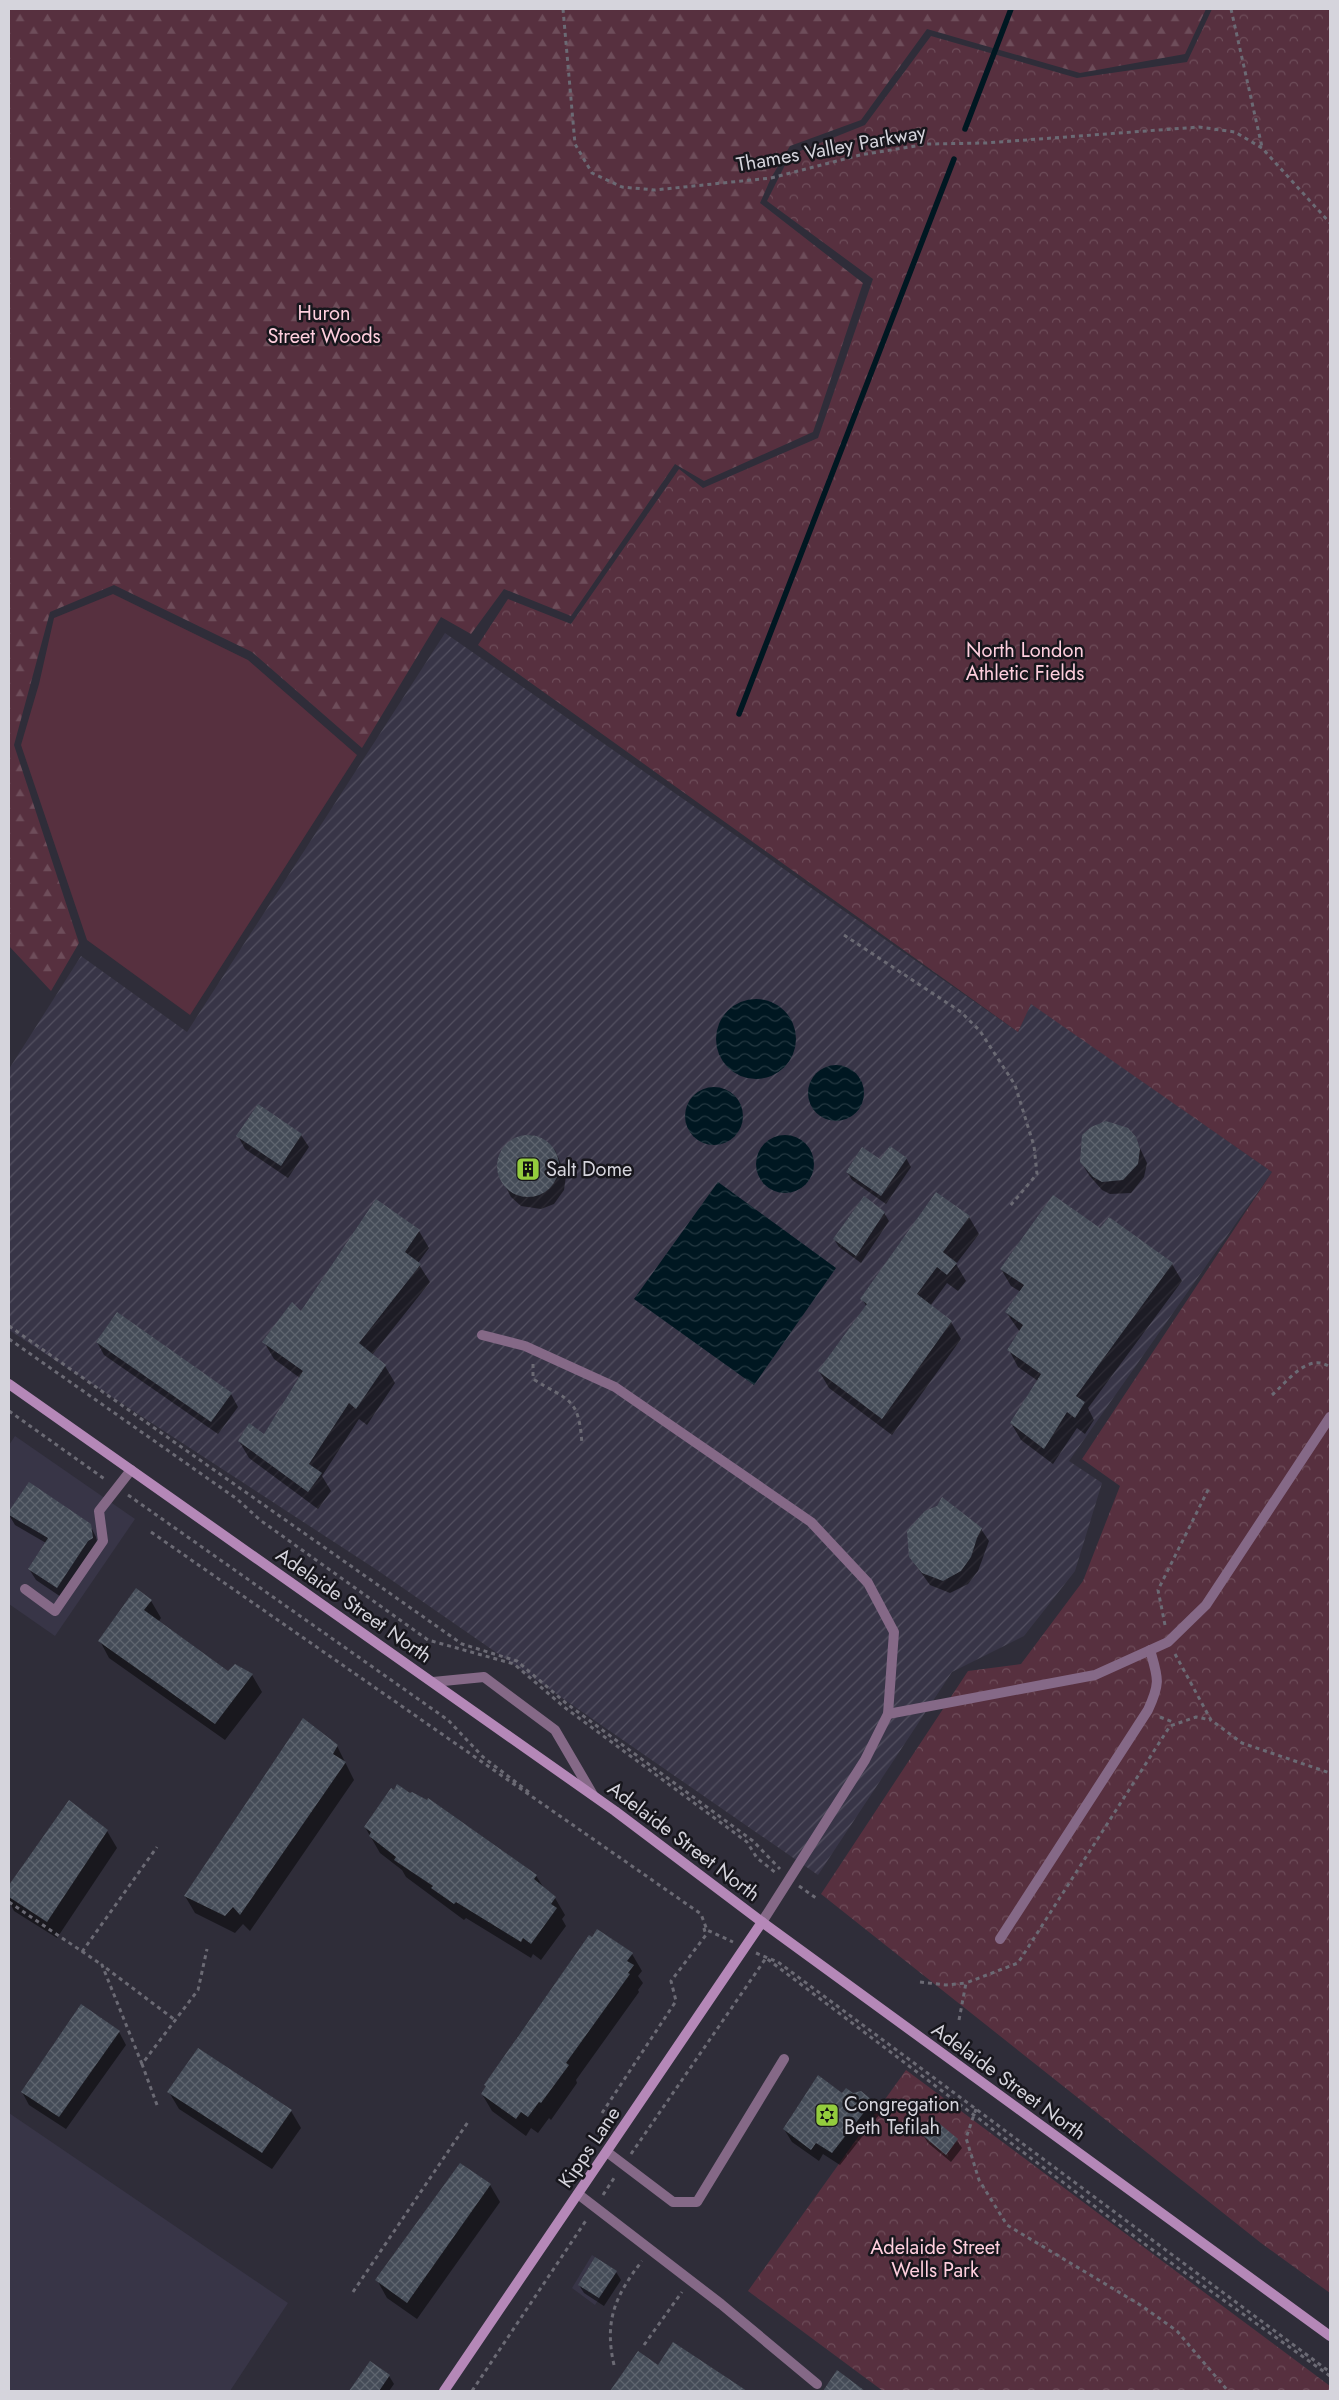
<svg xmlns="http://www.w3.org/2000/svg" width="1339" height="2400" font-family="Jost,sans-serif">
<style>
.built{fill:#383547}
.industrial{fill:url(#industrial-furrows)}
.green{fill:#57303f}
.forest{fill:url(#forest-firs)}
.park{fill:url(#park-crowns)}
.water{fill:url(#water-waves)}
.shadow{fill:#0007}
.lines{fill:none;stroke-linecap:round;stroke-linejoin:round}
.stream{stroke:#001721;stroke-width:5.5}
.building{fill:url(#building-cross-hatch)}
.path{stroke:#6b6a74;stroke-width:3;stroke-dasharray:4 4;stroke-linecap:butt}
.lane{stroke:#856987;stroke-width:10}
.secondary{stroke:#b588b8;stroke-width:10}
.labels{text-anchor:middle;stroke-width:5;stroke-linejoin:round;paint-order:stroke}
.street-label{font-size:20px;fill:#d5d4dc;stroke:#17161c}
.park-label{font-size:20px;fill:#ffcfde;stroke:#17161c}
.poi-label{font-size:20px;fill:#d5d4dc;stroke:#17161c;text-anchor:start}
</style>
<defs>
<pattern id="industrial-furrows" width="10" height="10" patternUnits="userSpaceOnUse" patternTransform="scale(1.25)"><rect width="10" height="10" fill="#383547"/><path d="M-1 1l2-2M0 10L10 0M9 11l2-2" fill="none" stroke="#545161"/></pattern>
<pattern id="forest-firs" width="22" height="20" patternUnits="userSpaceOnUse" patternTransform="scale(1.25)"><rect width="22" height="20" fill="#57303f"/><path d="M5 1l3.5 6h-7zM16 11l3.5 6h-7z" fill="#6e4d5a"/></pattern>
<pattern id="park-crowns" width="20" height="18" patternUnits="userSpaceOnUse" patternTransform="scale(1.25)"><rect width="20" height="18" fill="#57303f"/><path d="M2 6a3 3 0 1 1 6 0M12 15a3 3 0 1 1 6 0" fill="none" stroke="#6e4d5a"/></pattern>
<pattern id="water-waves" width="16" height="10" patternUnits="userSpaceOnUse" patternTransform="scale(1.25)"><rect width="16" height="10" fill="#001721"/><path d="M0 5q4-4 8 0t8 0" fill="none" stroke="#243841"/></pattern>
<pattern id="building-cross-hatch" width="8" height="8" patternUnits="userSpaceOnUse" patternTransform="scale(1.25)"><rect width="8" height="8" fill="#454c58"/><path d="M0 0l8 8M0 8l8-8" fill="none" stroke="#5f656f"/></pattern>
</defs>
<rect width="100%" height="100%" fill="#2f2d39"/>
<g class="built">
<polygon points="15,1436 135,1519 55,1636 9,1604 9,1445"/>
<polygon points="9,2113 288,2303 230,2391 9,2391"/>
<polygon points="592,2255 617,2272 595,2305 572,2288"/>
</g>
<polygon class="industrial" points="445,633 1018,1032 1031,1003 1272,1172 1069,1461 1102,1483 1075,1571 1024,1636 952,1672 818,1875 377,1570 9,1330 9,1069 81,956 187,1032"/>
<polygon class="green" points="113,594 248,660 357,755 190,1015 87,940 21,745 39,684 54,618"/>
<polygon class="forest" points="9,9 1206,9 1185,54 1080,73 927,29 861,120 790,146 771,178 760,203 863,283 813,432 704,481 675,464 571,616 504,589 471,634 441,617 362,748 252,652 114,585 50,612 14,745 79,943 51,991 9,946"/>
<g class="park">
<polygon points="1212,9 1330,9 1330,2293 1261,2243 821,1894 968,1671 1021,1664 1083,1581 1120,1486 1082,1459 1272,1172 1031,1004 1018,1032 478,645 508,599 571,624 679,469 703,488 818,438 873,279 767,201 790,155 865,125 931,36 1077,78 1187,62"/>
<polygon points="906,2070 1330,2386 1330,2391 883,2391 748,2291"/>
</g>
<g class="water">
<circle cx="756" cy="1039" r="40"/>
<circle cx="836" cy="1093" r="28"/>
<circle cx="714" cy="1116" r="29"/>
<circle cx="785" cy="1164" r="29"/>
<polygon points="718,1182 836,1268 754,1385 634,1299"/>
</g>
<g class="shadow">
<polygon points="301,1135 309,1147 288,1178 245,1149 238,1136"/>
<polygon points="531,1135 544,1140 555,1150 566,1176 564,1190 554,1204 541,1209 521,1206 511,1197 499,1174 498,1163 502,1151 516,1138"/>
<polygon points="1135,1138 1147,1163 1144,1177 1131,1193 1110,1194 1102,1190 1089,1175 1081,1162"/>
<polygon points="906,1158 911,1167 886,1204 852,1180 847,1172 881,1161"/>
<polygon points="864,1198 884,1213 889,1221 861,1263 839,1247 834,1239"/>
<polygon points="969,1217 979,1234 956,1264 966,1281 958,1291 947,1283 930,1306 951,1322 961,1339 892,1435 829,1388 819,1371 867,1307 862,1299"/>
<polygon points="1109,1218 1172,1264 1182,1281 1088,1408 1094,1420 1085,1434 1077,1428 1053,1464 1021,1440 1011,1423 1038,1381 1018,1367 1009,1350 1020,1332 1006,1312 1021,1292 1011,1286 1001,1269 1101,1230"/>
<polygon points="419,1231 429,1248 418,1263 430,1282 372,1355 385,1366 395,1383 367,1425 359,1419 322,1476 331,1491 318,1509 249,1458 239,1441 265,1436 300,1378 274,1359 264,1342 301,1312"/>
<polygon points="97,1342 231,1394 238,1407 218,1434 104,1355"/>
<polygon points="29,1484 90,1525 96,1537 99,1550 64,1599 36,1580 29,1569 46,1543 15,1525 9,1515"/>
<polygon points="981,1529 989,1541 978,1571 968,1584 950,1593 930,1585 910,1557"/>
<polygon points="151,1601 161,1618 158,1622 228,1673 252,1675 262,1692 225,1740 109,1658 100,1641"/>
<polygon points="337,1746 354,1780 250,1931 243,1924 235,1933 195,1913 185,1896"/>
<polygon points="69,1802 107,1831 117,1848 57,1938 14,1911 9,1901 9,1887"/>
<polygon points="365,1827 536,1876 544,1888 555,1898 565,1915 562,1919 566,1926 541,1960 533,1954 531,1958 466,1918 464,1920 406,1877 402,1870 380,1853"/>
<polygon points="589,1936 632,1954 642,1971 638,1976 643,1983 638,1990 639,1992 576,2080 577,2083 551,2120 549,2118 538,2133 531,2128 526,2136 492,2111 482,2094 517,2041 516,2039"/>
<polygon points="119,2032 126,2045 66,2129 29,2105 22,2092"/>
<polygon points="169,2092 291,2111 301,2128 272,2169 179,2109"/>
<polygon points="842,2095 853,2095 872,2102 879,2115 840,2165 823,2154 819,2161 792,2142 784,2129"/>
<polygon points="923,2135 957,2140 962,2148 951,2162 928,2143"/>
<polygon points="460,2165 490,2185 500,2202 417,2319 387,2298 377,2280"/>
<polygon points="616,2272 621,2280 604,2306 584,2293 579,2285"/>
<polygon points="674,2344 744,2391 612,2391 638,2353 658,2366"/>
<polygon points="370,2363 389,2376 394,2384 389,2391 348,2391 351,2391"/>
</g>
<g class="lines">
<g class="stream">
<polyline points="965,129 1011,9"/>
<polyline points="739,714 954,159"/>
</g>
</g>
<g class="building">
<polygon points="258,1104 302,1134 281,1166 236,1136"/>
<polygon points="1106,1121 1128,1128 1136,1137 1140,1149 1138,1164 1123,1180 1102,1182 1093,1177 1080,1162 1082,1135 1091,1127"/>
<circle cx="528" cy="1166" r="31"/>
<polygon points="890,1146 907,1158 881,1196 846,1172 862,1147 880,1159"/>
<polygon points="936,1192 970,1216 943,1252 957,1263 947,1275 937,1267 917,1294 952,1321 882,1419 818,1371 867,1304 860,1299"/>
<polygon points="1053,1195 1100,1228 1109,1217 1173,1263 1076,1396 1085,1402 1075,1418 1067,1412 1044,1449 1010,1423 1041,1374 1007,1350 1023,1325 1005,1312 1024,1285 1000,1269"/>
<polygon points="864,1196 885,1212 856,1256 833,1239"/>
<polygon points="376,1199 420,1230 405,1252 421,1264 359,1343 386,1365 356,1409 349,1403 309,1464 322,1473 308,1492 238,1441 249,1423 264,1434 303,1371 262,1342 292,1302 301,1311"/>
<polygon points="117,1312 232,1393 211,1422 96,1342"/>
<polygon points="29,1482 91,1524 93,1538 88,1541 57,1588 28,1569 48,1538 9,1515 9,1511"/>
<polygon points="942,1497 982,1528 977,1538 971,1557 961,1571 943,1581 922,1573 909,1557 907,1531 925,1511 937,1506"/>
<polygon points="136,1588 152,1600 144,1610 228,1671 235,1664 253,1674 215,1724 98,1641"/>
<polygon points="303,1718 338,1745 333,1754 346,1762 240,1915 233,1907 225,1916 184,1896"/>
<polygon points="397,1784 410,1793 412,1792 427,1800 428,1798 520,1863 537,1875 534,1879 556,1897 551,1904 557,1908 531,1944 523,1938 521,1942 456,1902 454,1904 431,1888 433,1886 394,1860 396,1857 369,1836 371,1832 364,1827 391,1788 394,1790"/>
<polygon points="69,1800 108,1830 47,1922 9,1897 9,1885"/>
<polygon points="597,1929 633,1953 627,1961 634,1965 628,1973 630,1974 566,2063 569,2065 541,2103 539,2102 528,2117 521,2112 516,2119 481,2094 486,2086 484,2085 589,1935 592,1937"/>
<polygon points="81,2004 120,2031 59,2117 21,2092"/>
<polygon points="198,2048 292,2110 262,2153 167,2092"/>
<polygon points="818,2075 842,2093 846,2088 853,2093 861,2091 873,2101 832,2153 816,2143 811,2150 783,2129"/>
<polygon points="934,2119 958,2139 946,2155 922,2135"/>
<polygon points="460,2163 491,2184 407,2303 375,2280"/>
<polygon points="595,2257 617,2271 599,2298 578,2285"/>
<polygon points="673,2342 747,2391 610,2391 638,2351 658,2365"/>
<polygon points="370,2361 390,2375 379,2391 349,2391"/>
<polygon points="837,2370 865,2391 823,2391"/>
</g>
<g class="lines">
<g class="path">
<polyline points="563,9 575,144 592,173 622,187 655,190 771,178 860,155 928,144 986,143 1199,127 1235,132 1262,148 1330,223"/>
<polyline points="1231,9 1262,147"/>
<polyline points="844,935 961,1012 980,1031 1015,1085 1034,1146 1037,1174 1010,1206"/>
<polyline points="9,1326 462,1644 517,1661 567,1704 753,1841 780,1869"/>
<polyline points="9,1339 237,1499 260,1520 428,1640 514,1664 564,1707 747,1842 757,1858 776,1873"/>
<path d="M533,1364V1379C570,1402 579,1397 582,1445"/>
<path d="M1272,1395C1288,1381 1308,1352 1330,1367"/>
<polyline points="9,1411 106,1480"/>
<polyline points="128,1495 448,1720 483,1757 530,1793"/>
<polyline points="151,1532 701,1914 707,1930 733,1942"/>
<polyline points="1165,1625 1158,1590 1209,1488"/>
<polyline points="1175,1654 1211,1720 1242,1743 1330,1773"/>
<polyline points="1160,1717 1175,1723"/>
<polyline points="799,1886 816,1898"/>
<polyline points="9,1902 102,1965"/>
<polyline points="82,1952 157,1847"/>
<polyline points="756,1953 778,1962 1330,2372"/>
<polyline points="920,1982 946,1985 966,1983"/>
<polyline points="959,2020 966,1983 1018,1963 1170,1726 1196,1717 1211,1720"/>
<polyline points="142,2064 102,1965 175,2020"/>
<polyline points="157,2105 142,2064 198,1990 207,1949"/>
<polyline points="976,2109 966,2138 979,2180 1007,2225 1142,2306 1177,2331 1228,2391"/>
<polyline points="602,2113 676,2001 671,1981 706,1935 703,1925"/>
<polyline points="631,2154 766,1958 1146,2245 1330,2376"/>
<polyline points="603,2195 616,2175"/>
<polyline points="353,2292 468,2122"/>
<polyline points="644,2345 682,2292"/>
<path d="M614,2365C604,2321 615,2296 642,2261"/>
<polyline points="472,2391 587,2219"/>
</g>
<g class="lane">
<polyline points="482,1335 525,1346 615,1387 811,1522 868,1583 894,1632 888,1714 865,1760 762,1922"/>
<polyline points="25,1589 55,1611 103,1541 99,1511 131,1470"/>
<polyline points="433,1682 484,1677 555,1730 593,1795"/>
<polyline points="888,1714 1095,1675 1168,1642 1206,1605 1330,1417"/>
<path d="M1000,1939L1148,1710C1161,1682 1158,1678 1150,1650"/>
<polyline points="607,2152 673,2202 697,2202 784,2059"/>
<polyline points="578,2194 721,2304 817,2384"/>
</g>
<g class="secondary">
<polyline points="9,1384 615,1811 762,1922 1330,2336"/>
<polyline points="444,2391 762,1922"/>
</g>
</g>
<defs>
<g id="building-square" transform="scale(1.25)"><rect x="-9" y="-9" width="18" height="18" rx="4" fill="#93cc3d" stroke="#17161c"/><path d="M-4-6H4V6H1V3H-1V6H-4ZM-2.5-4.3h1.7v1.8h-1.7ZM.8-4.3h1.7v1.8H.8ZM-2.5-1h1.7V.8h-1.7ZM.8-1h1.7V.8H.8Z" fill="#111"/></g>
<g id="synagogue-square" transform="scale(1.25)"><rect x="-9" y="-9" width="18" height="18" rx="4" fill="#93cc3d" stroke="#17161c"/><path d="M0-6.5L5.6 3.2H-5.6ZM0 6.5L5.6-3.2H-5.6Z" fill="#111"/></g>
</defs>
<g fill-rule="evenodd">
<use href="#building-square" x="528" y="1169"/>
<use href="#synagogue-square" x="827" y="2115"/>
</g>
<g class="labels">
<g class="street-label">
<text transform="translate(831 148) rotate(-10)" y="7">Thames Valley Parkway</text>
<text transform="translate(354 1605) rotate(35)" y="7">Adelaide Street North</text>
<text transform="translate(684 1841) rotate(37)" y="7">Adelaide Street North</text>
<text transform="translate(1009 2081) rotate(36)" y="7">Adelaide Street North</text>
<text transform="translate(589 2147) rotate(-56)" y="7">Kipps Lane</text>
</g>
<g class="park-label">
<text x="324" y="320">Huron<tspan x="324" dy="23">Street Woods</tspan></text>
<text x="1025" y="657">North London<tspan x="1025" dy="23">Athletic Fields</tspan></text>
<text x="935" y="2254">Adelaide Street<tspan x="935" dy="23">Wells Park</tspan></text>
</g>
<g class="poi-label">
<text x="546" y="1176">Salt Dome</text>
<text x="844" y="2111">Congregation<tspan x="844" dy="23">Beth Tefilah</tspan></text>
</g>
</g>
<rect width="1339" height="2400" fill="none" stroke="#d5d4dc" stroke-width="20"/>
</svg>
